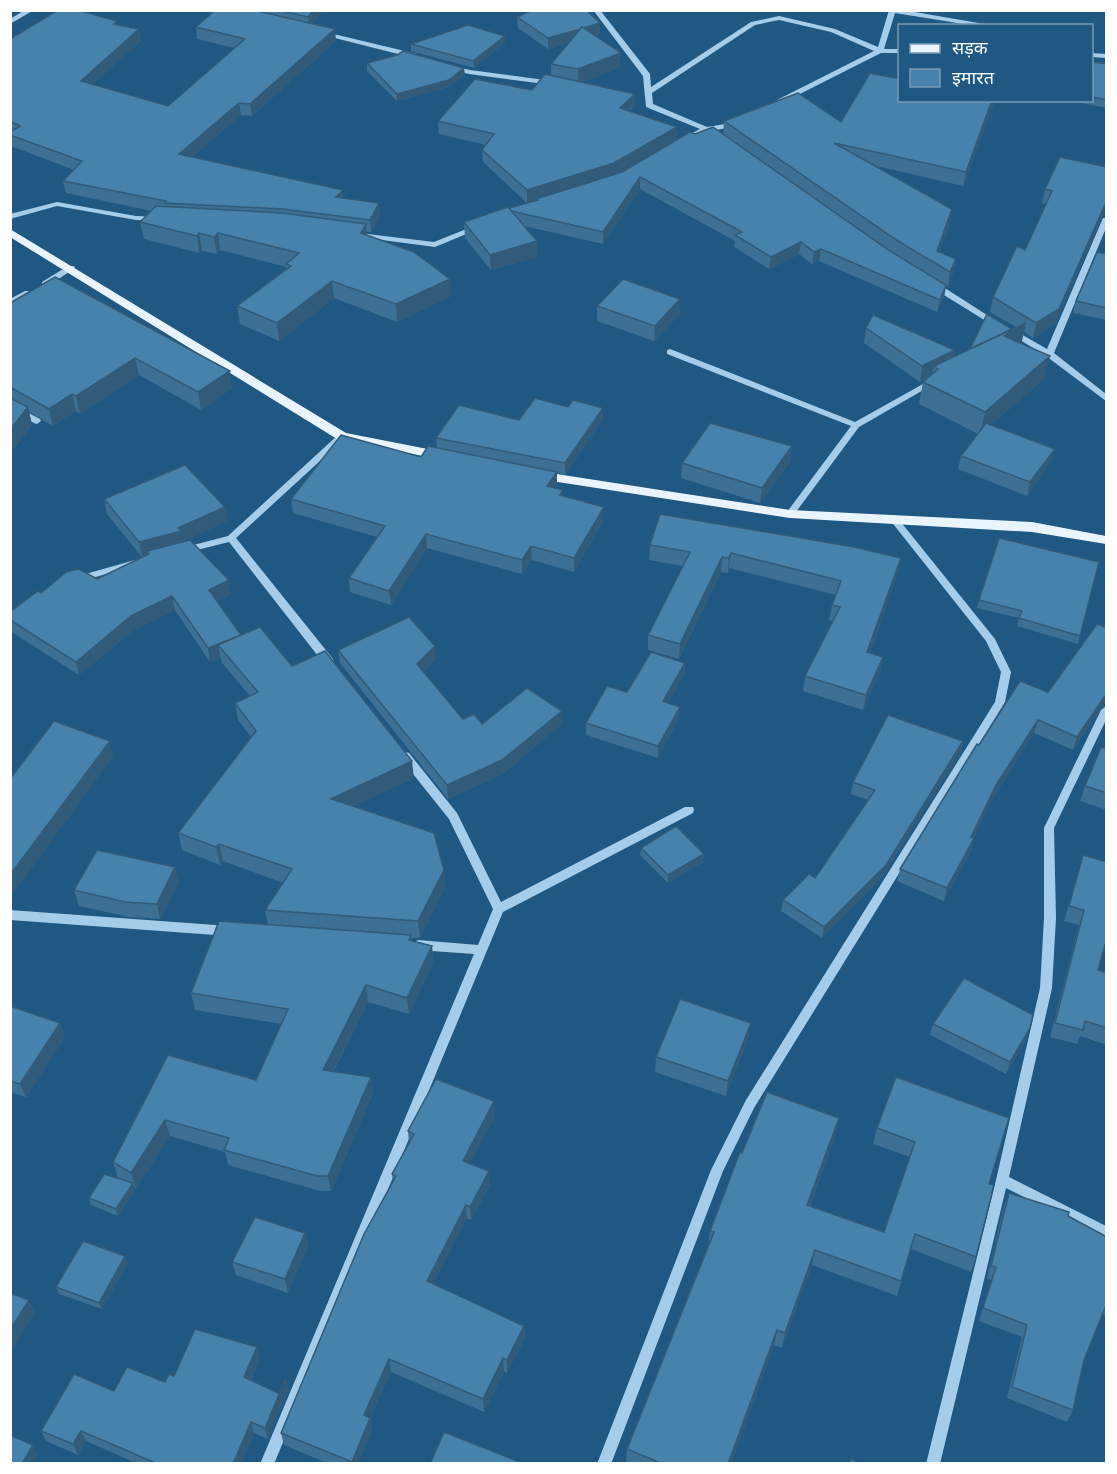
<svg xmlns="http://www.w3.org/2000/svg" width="1117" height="1474" font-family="'DejaVu Sans','Noto Sans Devanagari',sans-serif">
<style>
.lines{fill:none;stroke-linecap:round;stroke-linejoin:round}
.minor{fill:#a5cdea;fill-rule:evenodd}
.major{fill:#e9f4fe;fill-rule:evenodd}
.wall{fill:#3c7094}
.shaded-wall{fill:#315b78}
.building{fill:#4682ac;stroke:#315b78;stroke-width:1.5}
</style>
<rect width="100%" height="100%" fill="#1e5883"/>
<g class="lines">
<g class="minor">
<polygon points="25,10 34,10 10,24 10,19"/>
<polygon points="593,10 600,10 650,74 651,87 751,22 779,16 835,29 878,47 889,10 903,10 996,26 976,26 895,13 884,49 900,49 900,53 881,53 780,104 776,102 777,100 874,51 831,32 779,20 755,25 652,93 653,104 707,127 737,122 741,124 737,126 706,132 690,140 687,140 687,136 700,129 646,107 643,76"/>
<polygon points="321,31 417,54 418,56 414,58 319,34 319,32"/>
<polygon points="1092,53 1106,54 1106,58 1092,57"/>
<polygon points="449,65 470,70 552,81 556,83 552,85 469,74 449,69"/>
<polygon points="57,202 136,216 158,217 162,219 158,221 136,220 57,206 10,219 10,214"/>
<polygon points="1103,218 1106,218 1106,228 1054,353 1106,394 1106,401 1046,356 1007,332 1008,330 1014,330 1047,349"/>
<polygon points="474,226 480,226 481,228 435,247 359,237 355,235 359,233 434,242"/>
<polygon points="68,266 74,266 75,268 48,286 42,286 42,282"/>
<polygon points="931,283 937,283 1001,324 997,327 994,326 931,287"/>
<polygon points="25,291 28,291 32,293 10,305 10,299"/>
<polygon points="670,349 855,422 932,379 935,378 939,381 859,427 793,516 787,516 785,514 787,512 851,426 667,354 667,350"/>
<polygon points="10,403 40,419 41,421 37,424 34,423 10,410"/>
<polygon points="342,433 345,434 346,436 345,438 236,538 333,659 334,662 329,666 325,665 229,542 185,553 180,550 182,548 228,536 339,434"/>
<polygon points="893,515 896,516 995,639 1011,672 1005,702 754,1108 723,1171 611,1464 597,1464 711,1170 746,1100 995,702 1001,672 986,641 890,520 888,518 890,516"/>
<polygon points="135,560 138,561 140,563 138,565 78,582 73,579 75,577"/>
<polygon points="1106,706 1106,720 1054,828 1056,918 1052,988 1009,1177 1106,1226 1106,1238 1006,1188 940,1464 926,1464 996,1180 1040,988 1044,918 1044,828 1101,710"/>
<polygon points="405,752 409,753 457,813 501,902 685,807 693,807 694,810 693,813 503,912 274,1464 260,1464 474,954 418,950 414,948 412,945 414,942 418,940 478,945 493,909 449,819 401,759 400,756 401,753"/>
<polygon points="10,910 229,926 233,928 235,931 233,934 229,936 10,920"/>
</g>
<g class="major">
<polygon points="10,229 346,433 443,452 449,456 443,460 337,439 10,237"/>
<polygon points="537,471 790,510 1032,522 1106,536 1106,544 1032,532 790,518 532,478 530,475"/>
</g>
</g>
<g class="wall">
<polygon points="215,10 325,10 311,23 336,41 252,116 241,115 192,157 344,198 380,216 371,232 366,232 367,235 451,296 397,322 334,298 279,341 240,324 237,306 286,269 286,267 220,250 217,254 202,251 199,253 144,239 140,222 152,211 66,193 63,181 74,170 11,146 10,39 117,24 139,29 141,41 93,84 168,106 234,48 197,39 196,27"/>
<polygon points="517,17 600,34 595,36 620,68 582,82 635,94 634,106 630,111 677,127 677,140 619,173 695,134 723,135 724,121 841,122 900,100 994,100 993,106 963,186 876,166 952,209 950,224 939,252 956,259 953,273 948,286 946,285 944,297 937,312 819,261 812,264 799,254 769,269 734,247 735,241 640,189 603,244 524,226 537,257 491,270 465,238 464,222 536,200 527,203 483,162 482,150 486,145 439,134 438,121 532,90 551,75 551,64 569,43 548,49 518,28"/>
<polygon points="505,43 474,68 411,51 411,44"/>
<polygon points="367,63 465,75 449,87 397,101 367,71"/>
<polygon points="1107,64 1107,108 1080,103 1081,100 1092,100 1092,69"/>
<polygon points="1107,167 1107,206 1055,324 1033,338 1024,332 1021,343 1045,378 991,425 1055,449 1051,462 1027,496 958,469 961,456 978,434 919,404 923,382 928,378 920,382 864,343 866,328 955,350 954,357 1016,327 990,312 993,297 1025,250 1046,204 1042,203 1045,189"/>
<polygon points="1107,254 1107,320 1073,313 1076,301"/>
<polygon points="10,303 232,388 201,410 139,375 80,414 76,411 53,426 29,412 32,425 10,454"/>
<polygon points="597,306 680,314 654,341 597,321"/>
<polygon points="603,419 565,475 557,473 557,486 555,488 563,496 603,521 574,572 532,560 522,574 427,548 391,605 350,592 349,578 377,537 293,513 291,499 421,457 437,448 436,438 519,420"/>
<polygon points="792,446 790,462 760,503 681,478 682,463"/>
<polygon points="104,499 225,507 227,521 184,541 231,594 217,601 241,635 292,666 414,778 354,806 445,887 420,938 411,938 412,941 432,946 433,963 409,1014 368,1002 333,1072 371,1077 373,1093 331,1191 320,1191 228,1165 225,1152 170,1136 136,1188 134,1187 135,1190 118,1216 91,1205 89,1198 122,1180 118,1178 113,1162 168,1055 256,1080 282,1024 195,1010 191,993 268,925 265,910 283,883 223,861 220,865 182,850 178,833 251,737 238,720 235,703 250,696 222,663 221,658 210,662 175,610 134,630 79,675 10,631 10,612 41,593 97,579 146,555 142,557 107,514"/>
<polygon points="650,545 901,558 898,573 870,653 883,657 880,672 863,710 803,691 805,676 833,621 829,620 832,605 836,595 729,568 728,573 721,572 679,659 648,650 648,635 683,566 649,560"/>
<polygon points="1099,562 1078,644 1017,626 1019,618 977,608 979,600"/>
<polygon points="1107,628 1107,700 1073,750 1034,733 993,798 974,838 971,851 944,901 897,881 900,869 979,745 1048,692"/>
<polygon points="338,650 436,659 424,672 463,719 482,724 562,724 503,774 448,799 340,663"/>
<polygon points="685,663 684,675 668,703 680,707 679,718 658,758 586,735 586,723 627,692"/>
<polygon points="963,741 961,753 883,876 822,938 781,911 783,900 815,878 868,800 851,794 853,782"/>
<polygon points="1107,749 1107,810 1080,801 1085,786"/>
<polygon points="641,848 704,854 703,862 668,883 640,855"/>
<polygon points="1083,855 1098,970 1107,973 1107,1045 1080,1036 1077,1044 1050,1037 1079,925 1064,921"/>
<polygon points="179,882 160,919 129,917 79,906 74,890"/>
<polygon points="10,1006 65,1037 26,1097 10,1092"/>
<polygon points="933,1024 1026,1039 1006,1074 930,1035"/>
<polygon points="749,1037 726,1096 655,1072 656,1057"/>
<polygon points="896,1077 989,1184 976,1257 971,1272 911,1249 897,1296 812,1265 782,1348 774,1345 731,1464 629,1464 626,1463 627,1449 708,1246 710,1231 742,1153 836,1134 810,1206 884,1232 910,1157 873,1144 877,1128"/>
<polygon points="495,1116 470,1163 490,1185 471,1220 467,1218 433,1284 524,1326 525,1338 507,1373 504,1371 484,1412 391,1372 370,1418 372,1430 358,1464 329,1464 284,1445 281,1433 393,1182 392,1174 409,1143 408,1131"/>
<polygon points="1009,1193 1068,1216 1107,1237 1107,1316 1102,1314 1084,1360 1073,1410 1067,1422 1007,1398 1022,1337 979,1321 991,1280 987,1278 1004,1206"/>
<polygon points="305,1233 308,1246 288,1293 236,1275 232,1262"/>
<polygon points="128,1263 102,1309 59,1294 56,1287"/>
<polygon points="260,1358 251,1380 278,1393 289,1389 268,1439 254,1433 241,1464 138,1464 86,1441 78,1455 46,1441 41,1431 114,1391 165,1382 174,1376"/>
</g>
<g class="shaded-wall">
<polygon points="314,10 325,10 309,26 308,17"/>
<polygon points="600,23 600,34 548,49 548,38"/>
<polygon points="139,29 141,41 83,93 81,81"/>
<polygon points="335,29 336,41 252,116 250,104"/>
<polygon points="505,36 505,43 474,68 473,61"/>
<polygon points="621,53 620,68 578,84 578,69"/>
<polygon points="464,68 465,75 449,87 397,101 397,94"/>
<polygon points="635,94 634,106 620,120 620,108"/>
<polygon points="992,100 994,100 993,106 963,186 966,172"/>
<polygon points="239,103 241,115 181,167 179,154"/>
<polygon points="677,127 677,140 614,176 536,199 536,200 527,203 527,190"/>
<polygon points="640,177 640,189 603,244 603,232"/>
<polygon points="343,190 344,203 336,197"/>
<polygon points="1107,200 1107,206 1055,324 1033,338 1036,323"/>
<polygon points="379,203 380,216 371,232 370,220"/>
<polygon points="952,209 950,224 934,265 937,251"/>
<polygon points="366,224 367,241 361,233"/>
<polygon points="199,233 202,251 199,253 197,236"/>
<polygon points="218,233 220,250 217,254 214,237"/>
<polygon points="537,241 537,257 491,270 490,255"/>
<polygon points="801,242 799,254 769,269 771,257"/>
<polygon points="821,249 819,261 812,264 814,252"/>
<polygon points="956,259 953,273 948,286 950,272"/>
<polygon points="450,279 451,296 397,322 396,304"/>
<polygon points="332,281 334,298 279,341 277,323"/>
<polygon points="946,285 944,297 937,312 940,300"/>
<polygon points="680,299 680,314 654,341 655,326"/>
<polygon points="1026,323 1021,345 969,351"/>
<polygon points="955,350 952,366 938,369 934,366 932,376 920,382 922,366"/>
<polygon points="1050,356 1045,378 980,435 985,412"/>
<polygon points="135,358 139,375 80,414 76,396"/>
<polygon points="230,371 232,388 201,410 198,392"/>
<polygon points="72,394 76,411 53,426 49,409"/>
<polygon points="28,407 32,425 10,454 10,430"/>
<polygon points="603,408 603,419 565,475 565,463"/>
<polygon points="792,446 790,462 760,503 762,488"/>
<polygon points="1055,449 1051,462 1027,496 1030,482"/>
<polygon points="557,472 557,486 547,500 547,486"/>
<polygon points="225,507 227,521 184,541 184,545 147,551 147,555 142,557 139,542 178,528"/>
<polygon points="604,507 603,521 574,572 574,558"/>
<polygon points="426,534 427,548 391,605 389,591"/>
<polygon points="531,546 532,560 522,574 522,560"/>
<polygon points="731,553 729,568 728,573 729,558"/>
<polygon points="722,557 721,572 679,659 680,644"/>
<polygon points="901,558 898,573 865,667 867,652"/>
<polygon points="229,580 231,594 211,604 209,590"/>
<polygon points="172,596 175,610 134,630 79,675 76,662 131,616"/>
<polygon points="241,635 218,645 221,658 210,662 208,648"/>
<polygon points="435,646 436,659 419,677 417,664"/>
<polygon points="883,657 880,672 863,710 866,695"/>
<polygon points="685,663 684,675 662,713 663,701"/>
<polygon points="1107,693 1107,700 1073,750 1077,737"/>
<polygon points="680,707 679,718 658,758 658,746"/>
<polygon points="562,711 562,724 503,774 448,799 447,785"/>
<polygon points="1038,720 1034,733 993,798 970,847 974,838 971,851 944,901 947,888 996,785"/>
<polygon points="110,741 114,756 10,898 10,875"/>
<polygon points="963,741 961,753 883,876 822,938 824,927"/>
<polygon points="412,761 414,778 334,816 331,799"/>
<polygon points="219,844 223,861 220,865 216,847"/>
<polygon points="704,854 703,862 668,883 668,875"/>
<polygon points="175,867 179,882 160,919 157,904"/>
<polygon points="444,870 445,887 420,938 418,921"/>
<polygon points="432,946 433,963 409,1014 407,998"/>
<polygon points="366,985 368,1002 325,1086 323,1070"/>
<polygon points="60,1023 65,1037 26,1097 20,1084"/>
<polygon points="751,1023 749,1037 726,1096 728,1081"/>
<polygon points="1030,1028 1026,1039 1006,1074 1010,1062"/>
<polygon points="371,1077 373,1093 331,1191 328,1176"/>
<polygon points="494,1101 495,1116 464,1175 463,1161"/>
<polygon points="839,1118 836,1134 804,1221 807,1205"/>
<polygon points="165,1120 170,1136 136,1188 131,1173"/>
<polygon points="489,1171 490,1185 471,1220 470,1207"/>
<polygon points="133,1183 135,1190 118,1216 116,1209"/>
<polygon points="466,1205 467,1218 428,1294 427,1281"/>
<polygon points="305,1233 308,1246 288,1293 285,1279"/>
<polygon points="815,1250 812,1265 782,1348 785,1333"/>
<polygon points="125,1256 128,1263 102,1309 99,1303"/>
<polygon points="29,1300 35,1313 10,1354 10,1330"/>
<polygon points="524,1326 525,1338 507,1373 507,1360"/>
<polygon points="777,1330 774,1345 731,1464 728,1464"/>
<polygon points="257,1347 260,1358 247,1388 244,1377"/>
<polygon points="503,1358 504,1371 484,1412 483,1399"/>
<polygon points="389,1359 391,1372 370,1418 372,1430 358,1464 352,1464 352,1462 364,1415"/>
<polygon points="286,1378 289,1389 268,1439 265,1428"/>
<polygon points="251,1422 254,1433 241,1464 233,1464"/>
<polygon points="81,1431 86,1441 78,1455 73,1444"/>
<polygon points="33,1445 38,1455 33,1464 22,1464"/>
</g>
<g class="building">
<polygon points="58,10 77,10 117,21 114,24 139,29 81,81 168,106 245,39 196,27 215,10 253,10 335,29 250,104 239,103 179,154 343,190 336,197 379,203 370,220 283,209 165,203 166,201 63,181 82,161 10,135 10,132 20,126 10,121 10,39"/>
<polygon points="278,10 314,10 308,17"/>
<polygon points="533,10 586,10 600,23 584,28 582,27 581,29 548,38 517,17"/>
<polygon points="468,25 505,36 473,61 411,44"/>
<polygon points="582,27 621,53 578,69 551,64"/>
<polygon points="403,51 464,68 449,80 397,94 367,63 397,55"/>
<polygon points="1094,62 1107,64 1107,100 1092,97 1092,69"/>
<polygon points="870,73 900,79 900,100 992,100 966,172 834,143 952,209 937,251 956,259 950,272 898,241 724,121 798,93 841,122"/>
<polygon points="545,74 635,94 620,108 677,127 614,163 527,190 482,150 494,134 438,121 475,79 532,90"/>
<polygon points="713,127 890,251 946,285 940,300 821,249 814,252 801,242 771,257 735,235 742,232 640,177 603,232 511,211 509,208 538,200 536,199 622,172 690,132 695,134"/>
<polygon points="1060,157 1107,167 1107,200 1059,309 1036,323 993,297 1017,246 1025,250 1052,191 1045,189"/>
<polygon points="156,206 282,213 366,224 361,233 414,252 450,279 396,304 332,281 277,323 237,306 291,266 286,264 299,253 218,233 214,237 199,233 197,236 140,222"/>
<polygon points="508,207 537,241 490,255 464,222"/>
<polygon points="1097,252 1107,254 1107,308 1076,301"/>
<polygon points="55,277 230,371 198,392 135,358 76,396 72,394 49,409 10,387 10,303"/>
<polygon points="623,279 680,299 655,326 597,306"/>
<polygon points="987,314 1012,329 970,349"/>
<polygon points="873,315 955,350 922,366 866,328"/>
<polygon points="1026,323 1004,336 1050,356 985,412 923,382 938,369 934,366"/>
<polygon points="10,398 28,407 10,430"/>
<polygon points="535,398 568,407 573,400 603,408 565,463 436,438 459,405 519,420"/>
<polygon points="710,423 792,446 762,488 682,463"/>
<polygon points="986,423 1055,449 1030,482 961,456"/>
<polygon points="341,435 421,457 428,446 557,472 547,486 563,490 560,495 604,507 574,558 531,546 522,560 426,534 389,591 349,578 385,526 291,499"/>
<polygon points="185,465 225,507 178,528 182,531 139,542 104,499"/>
<polygon points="660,514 854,547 901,558 867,652 883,657 866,695 805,676 840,607 832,605 841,581 731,553 729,558 722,557 680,644 648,635 690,552 650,545"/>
<polygon points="999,538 1099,562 1080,636 1019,618 1022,611 979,600"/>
<polygon points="190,540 229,580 209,590 241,635 208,648 172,596 131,616 76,662 10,620 10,612 38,591 41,593 66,572 79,569 97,579 149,554 147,551"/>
<polygon points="409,617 435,646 417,664 463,719 474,714 482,724 527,688 562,711 502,760 447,785 338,650"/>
<polygon points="1097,624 1107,628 1107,693 1077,737 1038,720 996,785 971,837 974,838 947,888 900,869 977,744 979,745 1020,681 1048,692"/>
<polygon points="260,627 292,666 325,651 412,761 331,799 434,833 444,870 418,921 265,910 292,869 219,844 216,847 178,833 256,731 235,703 258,692 218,645"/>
<polygon points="651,652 685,663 663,701 680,707 658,746 586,723 607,686 627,692"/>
<polygon points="888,715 963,741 886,865 824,927 783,900 809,874 815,878 875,790 853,782"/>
<polygon points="54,721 110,741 10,875 10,779"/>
<polygon points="1101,747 1107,749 1107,793 1085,786"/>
<polygon points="676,826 704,854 668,875 641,848"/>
<polygon points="97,850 175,867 157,904 125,902 74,890"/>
<polygon points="1083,855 1107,862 1107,938 1098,970 1107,973 1107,1028 1085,1021 1083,1030 1055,1023 1084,910 1069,906"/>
<polygon points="219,921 411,935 409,940 432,946 407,998 366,985 323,1070 371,1077 328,1176 317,1176 224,1150 229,1138 165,1120 131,1173 113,1162 168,1055 256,1080 288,1009 191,993"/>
<polygon points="964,978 1033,1015 1030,1028 1010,1062 933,1024"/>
<polygon points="680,999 751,1023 728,1081 656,1057"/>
<polygon points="10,1006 60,1023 20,1084 10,1081"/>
<polygon points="896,1077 1009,1118 989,1184 994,1185 976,1257 915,1234 901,1281 815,1250 785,1333 777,1330 728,1464 663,1464 627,1449 714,1232 710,1231 740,1152 742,1153 767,1092 839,1118 807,1205 884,1232 915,1142 877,1128"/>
<polygon points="436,1079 494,1101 463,1161 489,1171 470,1207 466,1205 427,1281 524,1326 507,1360 503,1358 483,1399 389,1359 364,1415 370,1418 352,1462 281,1433 364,1234 396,1176 392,1174 414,1134 408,1131"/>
<polygon points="104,1174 133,1183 116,1209 89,1198"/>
<polygon points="1009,1193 1069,1212 1068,1216 1107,1237 1107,1303 1084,1360 1073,1410 1012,1387 1027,1325 983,1308 996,1267 991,1266"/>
<polygon points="255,1217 305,1233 285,1279 232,1262"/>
<polygon points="83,1241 125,1256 99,1303 56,1287"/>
<polygon points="10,1293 29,1300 10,1330"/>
<polygon points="195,1329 257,1347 244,1377 278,1393 286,1378 265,1428 251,1422 233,1464 158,1464 81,1431 73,1444 41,1431 74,1374 114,1391 127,1367 165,1382 169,1374 174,1376"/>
<polygon points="444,1432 522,1463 430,1464"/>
<polygon points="10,1435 33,1445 22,1464 10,1464"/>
<polygon points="851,1459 861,1464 849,1464"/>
</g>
<rect width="1117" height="1474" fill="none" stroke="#ffffff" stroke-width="24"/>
<rect x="898" y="24" width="195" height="78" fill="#1e5883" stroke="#789bb5" stroke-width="1.5"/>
<rect x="910" y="44" width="30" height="9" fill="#e9f4fe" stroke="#789bb5" stroke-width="1.5"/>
<text x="952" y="54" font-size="18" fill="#ffffff">सड़क</text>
<rect x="910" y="69" width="30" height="18" fill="#4682ac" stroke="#789bb5" stroke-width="1.5"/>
<text x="952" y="84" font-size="18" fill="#ffffff">इमारत</text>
</svg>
